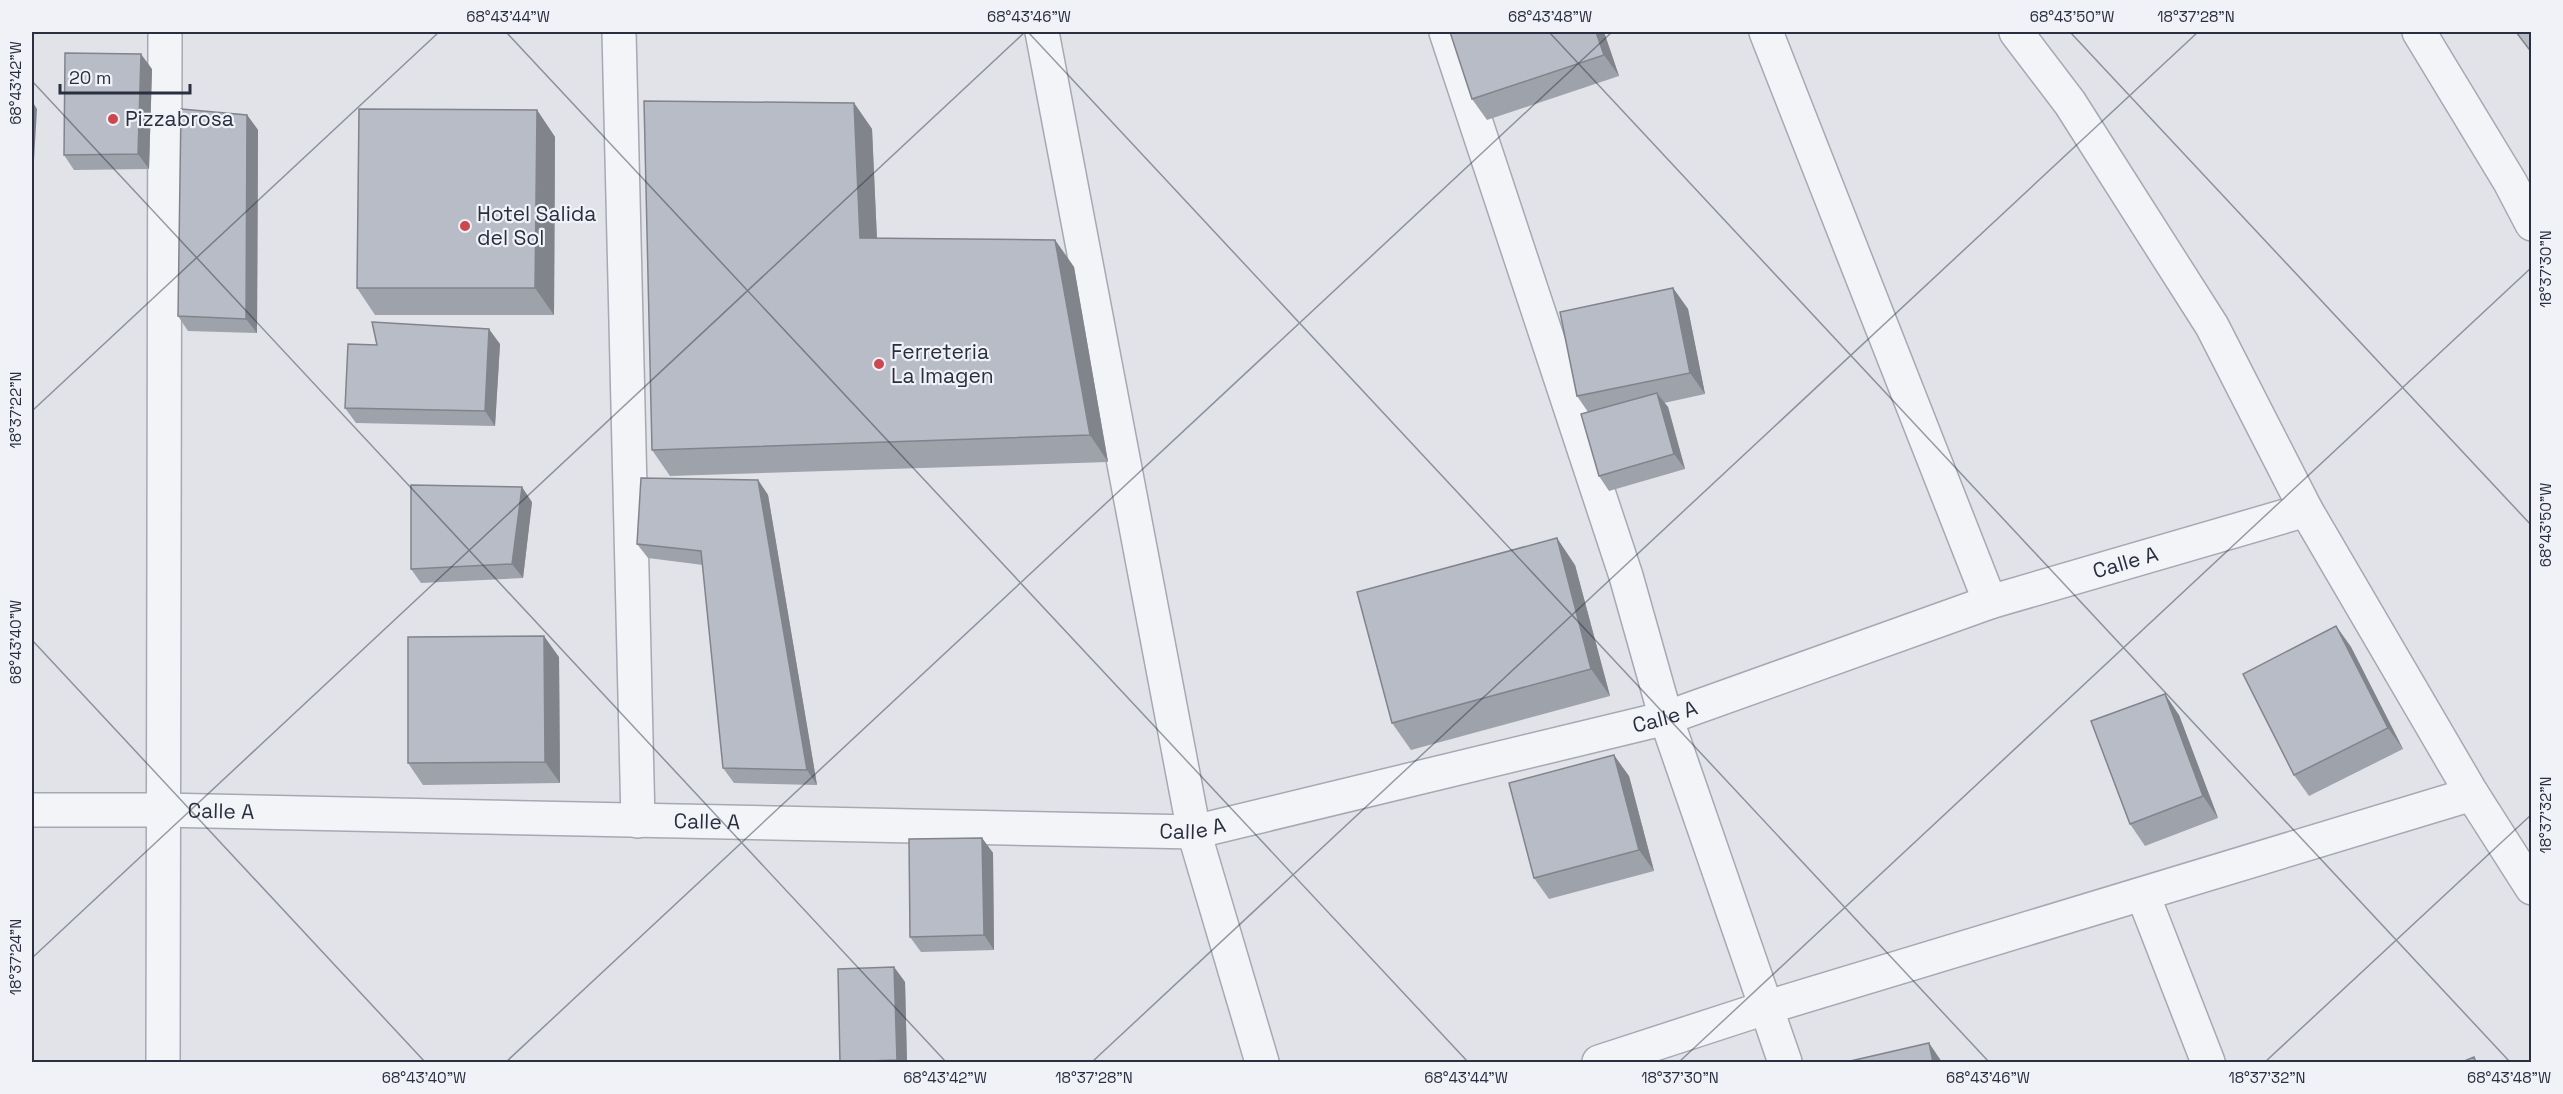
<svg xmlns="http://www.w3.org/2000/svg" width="2563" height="1094" font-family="'Space Grotesk',sans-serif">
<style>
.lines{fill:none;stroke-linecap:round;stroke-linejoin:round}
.minor-casing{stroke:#a6a9b3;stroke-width:36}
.minor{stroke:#f3f4f7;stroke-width:33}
.wall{fill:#9ea2aa}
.shaded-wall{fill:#81848b}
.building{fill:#b8bcc6;stroke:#81848b;stroke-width:1.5}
.ticks{fill:none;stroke:#292f40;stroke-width:1.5;stroke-opacity:0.45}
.poi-dot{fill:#cb494e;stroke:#f0f2f7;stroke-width:2}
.labels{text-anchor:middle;stroke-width:4.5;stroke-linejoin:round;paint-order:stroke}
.poi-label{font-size:21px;fill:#292f40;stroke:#f0f2f7;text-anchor:start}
.street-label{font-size:21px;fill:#292f40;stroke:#f0f2f7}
.neatline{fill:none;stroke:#292f40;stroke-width:2}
.ticks-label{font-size:15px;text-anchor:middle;fill:#292f40}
</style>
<rect width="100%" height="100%" fill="#e1e3e9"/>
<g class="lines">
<g class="minor-casing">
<g id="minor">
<polyline points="619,32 638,821"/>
<polyline points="1042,32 1194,832 1262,1062"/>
<polyline points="1446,32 1626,576 1666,718 1785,1062"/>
<polyline points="1766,32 1990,602"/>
<polyline points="2016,32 2070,103 2212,326 2306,510 2472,794 2532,888"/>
<polyline points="2419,32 2510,182 2532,224"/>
<path id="s1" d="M32,810H161L1194,832L1666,718L1990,602L2306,510"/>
<polyline points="2143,895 2208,1062"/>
<polyline points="163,1062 165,32"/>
<polyline points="1599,1062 1768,1007 2472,794"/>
</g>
</g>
<use href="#minor" class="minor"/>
</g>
<g class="wall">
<polygon points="1604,32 1619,76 1487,120 1472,99"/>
<polygon points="152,69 149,169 74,170 64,155"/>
<polygon points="854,103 872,129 877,238 1055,240 1074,267 1108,462 670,476 652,450"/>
<polygon points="537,110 555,137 554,315 375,315 357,288"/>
<polygon points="247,115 258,130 257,333 188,331 178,316"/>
<polygon points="1673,288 1688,309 1705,394 1664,403 1668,407 1685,469 1609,491 1599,476 1588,412 1577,396"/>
<polygon points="500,344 495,426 356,423 345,408"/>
<polygon points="758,480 768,495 817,785 734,783 723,768 703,565 648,558 637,544"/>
<polygon points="532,502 523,578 421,583 411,569"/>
<polygon points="1575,565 1610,696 1411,750 1392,723"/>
<polygon points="2336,626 2351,647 2403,749 2309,796 2294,775"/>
<polygon points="559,657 560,783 423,785 408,763"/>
<polygon points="2179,715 2218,818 2145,846 2130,824"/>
<polygon points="1629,776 1654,871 1549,899 1534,878"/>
<polygon points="982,838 993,853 994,950 921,952 910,937"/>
<polygon points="894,967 905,982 907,1062 841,1062"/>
</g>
<g class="shaded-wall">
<polygon points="1596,32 1604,32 1619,76 1604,55"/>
<polygon points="141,54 152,69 149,169 138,154"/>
<polygon points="32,101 37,109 34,160 32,156"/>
<polygon points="854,103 872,129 878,264 860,238"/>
<polygon points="537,110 555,137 554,315 535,288"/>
<polygon points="247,115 258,130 257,333 246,319"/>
<polygon points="1055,240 1074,267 1108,462 1090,435"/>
<polygon points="1673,288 1688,309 1705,394 1690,373"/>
<polygon points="489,329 500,344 495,426 485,411"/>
<polygon points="1657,393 1668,407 1685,469 1674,454"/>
<polygon points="758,480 768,495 817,785 807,770"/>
<polygon points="522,487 532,502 523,578 512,564"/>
<polygon points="1557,538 1575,565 1610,696 1591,669"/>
<polygon points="2336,626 2351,647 2403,749 2388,728"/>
<polygon points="544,636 559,657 560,783 545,762"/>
<polygon points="2165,694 2179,715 2218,818 2203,796"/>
<polygon points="1614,755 1629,776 1654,871 1639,850"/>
<polygon points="982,838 993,853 994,950 984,935"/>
<polygon points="894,967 905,982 907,1062 898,1062 897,1060"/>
<polygon points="1929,1043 1942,1062 1933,1062"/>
</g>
<g class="building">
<polygon points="1450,32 1596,32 1604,55 1472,99"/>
<polygon points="2516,32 2532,32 2532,53"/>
<polygon points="65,53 141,54 138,154 64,155"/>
<polygon points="644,101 854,103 860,238 1055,240 1090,435 652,450"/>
<polygon points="181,109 247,115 246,319 178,316"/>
<polygon points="359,109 537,110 535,288 357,288"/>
<polygon points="1673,288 1690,373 1577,396 1560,312"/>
<polygon points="372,322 489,329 485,411 345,408 348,344 377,345"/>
<polygon points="1657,393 1674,454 1599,476 1581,414"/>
<polygon points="641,478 758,480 807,770 723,768 701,551 637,544"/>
<polygon points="411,485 522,487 512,564 411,569"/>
<polygon points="1557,538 1591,669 1392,723 1357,592"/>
<polygon points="2336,626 2388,728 2294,775 2243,674"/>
<polygon points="544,636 545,762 408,763 408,637"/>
<polygon points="2165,694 2203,796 2130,824 2091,721"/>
<polygon points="1614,755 1639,850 1534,878 1509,783"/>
<polygon points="982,838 984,935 910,937 909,839"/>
<polygon points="894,967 897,1060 840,1062 838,969"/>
<polygon points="1929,1043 1933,1062 1846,1062"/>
<polygon points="2474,1057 2476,1062 2462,1062"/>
</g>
<path class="ticks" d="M506,32L1468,1062M1028,32L1989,1062M1549,32L2510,1062M2070,32L2532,526M32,81L946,1062M32,411L439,32M32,640L425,1062M32,958L1025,32M506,1062L1612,32M1092,1062L2198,32M1679,1062L2532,267M2265,1062L2532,814"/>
<g class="poi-dot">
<circle cx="113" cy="119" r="6"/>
<circle cx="465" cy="226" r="6"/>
<circle cx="879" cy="364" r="6"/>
</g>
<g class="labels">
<g class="poi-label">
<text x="125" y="126">Pizzabrosa</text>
<text x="477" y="221">Hotel Salida<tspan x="477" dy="24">del Sol</tspan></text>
<text x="891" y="359">Ferreteria<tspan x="891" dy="24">La Imagen</tspan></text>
</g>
<g class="street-label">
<text dy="7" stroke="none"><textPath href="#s1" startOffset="2133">Calle A</textPath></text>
<text dy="7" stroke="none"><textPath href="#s1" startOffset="1647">Calle A</textPath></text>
<text dy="7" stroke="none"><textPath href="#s1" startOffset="189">Calle A</textPath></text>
<text dy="7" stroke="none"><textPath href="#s1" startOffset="675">Calle A</textPath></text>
<text dy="7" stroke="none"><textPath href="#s1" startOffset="1161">Calle A</textPath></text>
</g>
</g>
<rect width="2563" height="1094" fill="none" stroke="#f0f2f7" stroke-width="66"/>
<path d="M60 84v9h130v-9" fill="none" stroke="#292f40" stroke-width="3"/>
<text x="69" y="84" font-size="18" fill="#292f40" stroke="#f0f2f7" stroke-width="4.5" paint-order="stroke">20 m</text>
<rect x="33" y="33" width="2497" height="1028" class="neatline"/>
<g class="ticks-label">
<text x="508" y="22">68°43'44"W</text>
<text x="1029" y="22">68°43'46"W</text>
<text x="1550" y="22">68°43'48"W</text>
<text x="2072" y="22">68°43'50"W</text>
<text x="2196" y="22">18°37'28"N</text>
<text transform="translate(16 83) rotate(-90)" y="5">68°43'42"W</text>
<text transform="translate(2546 269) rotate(-90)" y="5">18°37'30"N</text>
<text transform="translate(16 410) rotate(-90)" y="5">18°37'22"N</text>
<text transform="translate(2546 525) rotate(-90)" y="5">68°43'50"W</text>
<text transform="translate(16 642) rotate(-90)" y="5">68°43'40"W</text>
<text transform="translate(2546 815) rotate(-90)" y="5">18°37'32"N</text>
<text transform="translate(16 957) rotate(-90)" y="5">18°37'24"N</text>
<text x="424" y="1083">68°43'40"W</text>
<text x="945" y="1083">68°43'42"W</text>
<text x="1094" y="1083">18°37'28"N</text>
<text x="1466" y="1083">68°43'44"W</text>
<text x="1680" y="1083">18°37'30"N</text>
<text x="1988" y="1083">68°43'46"W</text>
<text x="2267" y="1083">18°37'32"N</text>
<text x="2509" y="1083">68°43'48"W</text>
</g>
</svg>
